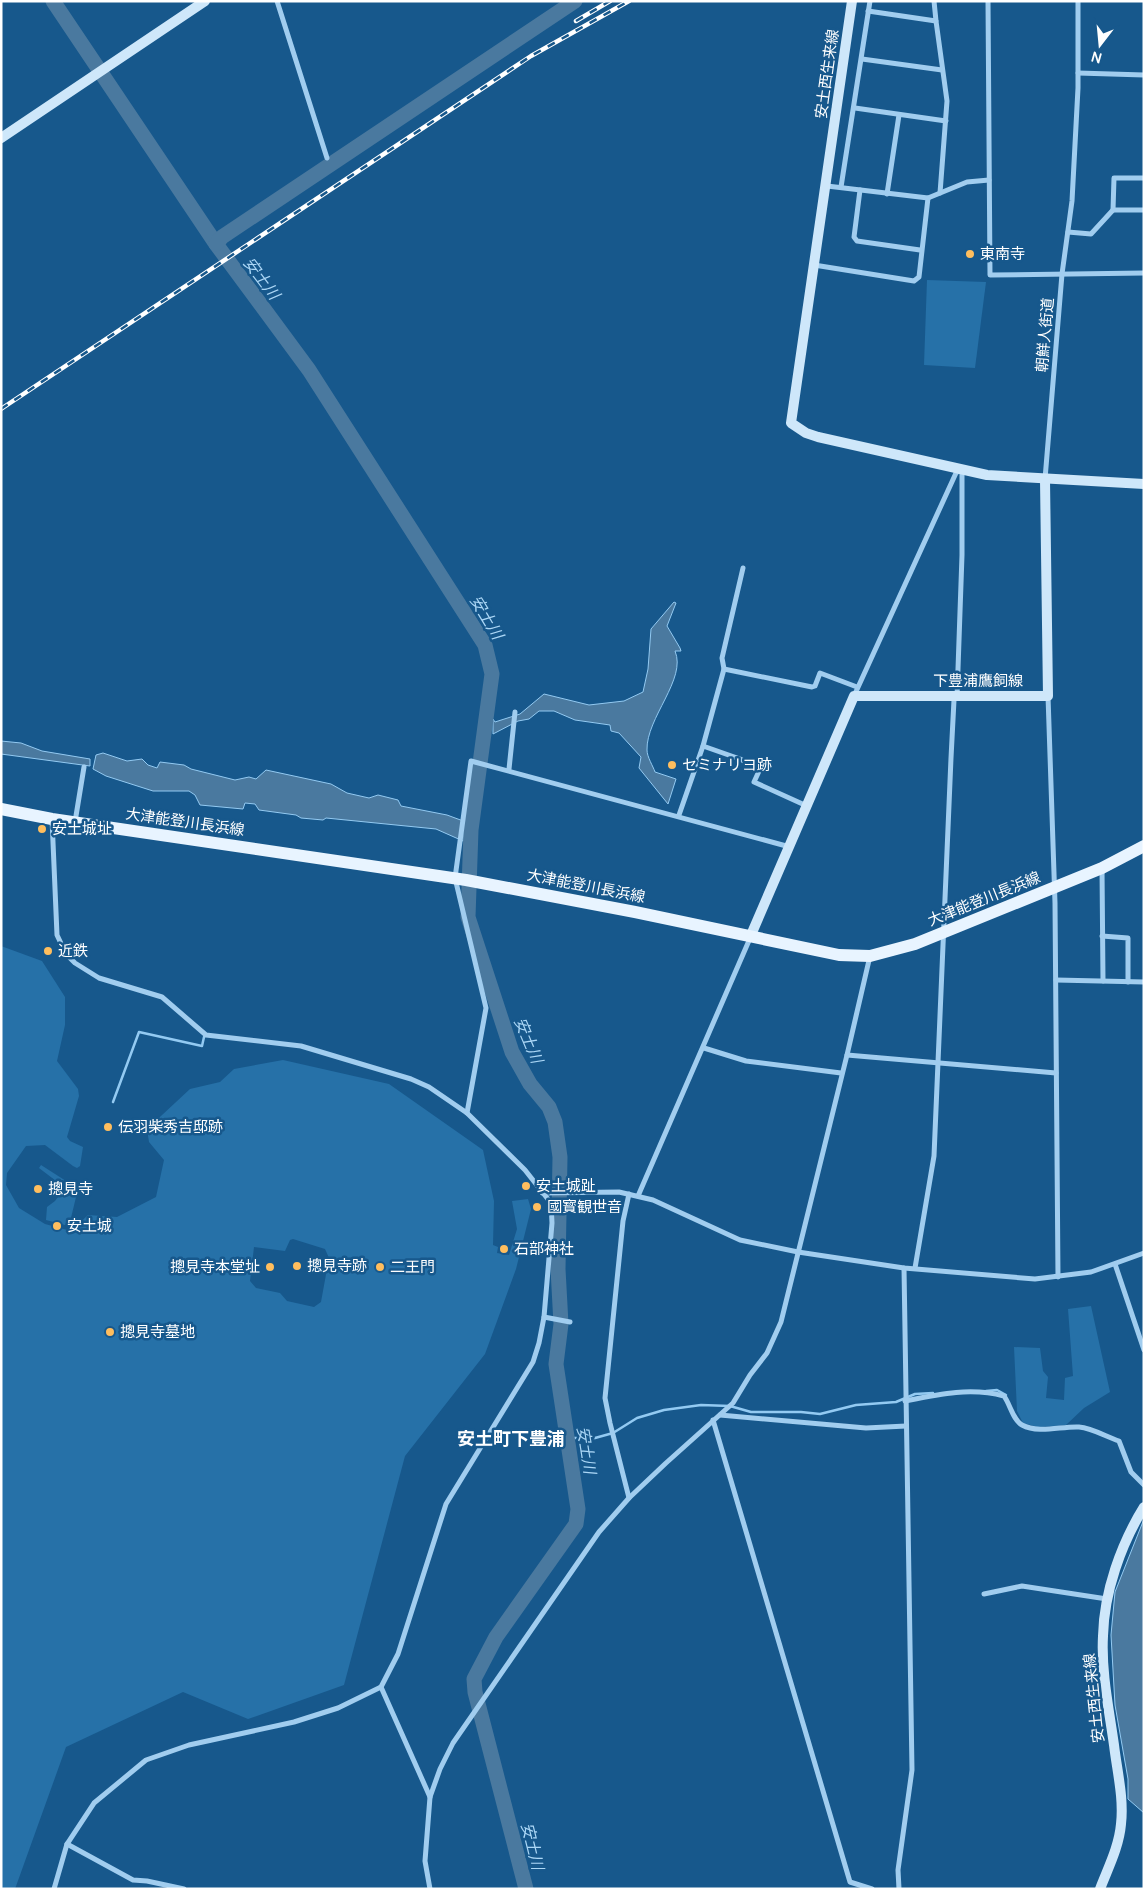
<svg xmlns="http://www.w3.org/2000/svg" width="1145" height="1890" font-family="Manrope,'Noto Sans JP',sans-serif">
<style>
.green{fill:#2671a8;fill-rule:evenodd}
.water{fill:#4a799f;stroke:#93caf2}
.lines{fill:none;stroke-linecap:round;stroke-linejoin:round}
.stream{stroke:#93caf2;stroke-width:2.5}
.river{stroke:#4a799f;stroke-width:15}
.street{stroke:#a1cdef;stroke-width:5}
.secondary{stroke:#cee7fa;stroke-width:10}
.primary{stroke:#e8f4ff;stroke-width:12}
.rail-casing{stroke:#fff;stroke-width:4.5}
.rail{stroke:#17588c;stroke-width:2.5;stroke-dasharray:8;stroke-linecap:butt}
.poi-dot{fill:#ffbe5e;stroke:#17588c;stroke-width:2}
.labels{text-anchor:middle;stroke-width:5;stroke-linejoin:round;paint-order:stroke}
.street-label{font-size:15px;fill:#fff;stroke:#17588c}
.poi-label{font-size:15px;fill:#fff;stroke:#17588c;text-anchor:start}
.water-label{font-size:16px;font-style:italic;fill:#acd7f6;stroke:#17588c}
.quarter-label{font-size:18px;font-weight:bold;fill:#fff;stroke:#17588c}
</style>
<rect width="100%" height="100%" fill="#17588c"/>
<g class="green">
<polygon points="927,280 986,282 975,368 924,365"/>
<path d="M1,946L42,961L65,997V1025L57,1061L78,1089L79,1096L67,1137L70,1141L83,1147L80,1166L77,1168L73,1166L45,1145L26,1146L7,1173L6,1185L19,1208L45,1224L71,1231L88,1215L117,1217L156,1197L164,1160L149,1142L147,1129L190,1089L220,1082L234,1069L283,1060L389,1084L483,1150L494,1201L493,1245L498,1247L497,1253L509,1255L517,1229L512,1201L528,1199L531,1209L516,1269L485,1354L405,1456L344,1685L248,1719L183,1692L66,1747L15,1889H1ZM293,1239L325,1249L329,1258L321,1302L314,1307L287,1301L280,1293L256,1288L250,1281L254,1247L285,1251L290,1240Z"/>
<polygon points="41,1165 66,1181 66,1187 77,1193 70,1222 65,1225 46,1220 47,1207 55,1201 61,1193 57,1188 60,1184 39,1168"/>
<polygon points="1091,1306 1110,1392 1084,1408 1066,1425 1038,1427 1023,1423 1017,1411 1014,1347 1040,1348 1043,1371 1048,1377 1046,1398 1064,1400 1065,1378 1073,1376 1068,1309"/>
</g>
<g class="water">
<path d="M674,602L676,603L667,626L680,648L681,651H675C687,679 646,718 647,750C647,757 653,766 655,772L676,779L668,804L639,768L641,757L619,733L611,731L610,725L575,720L554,711H539L529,719L518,721L493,734V719L495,722L520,714L544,694L589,705L624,701L643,692L648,669L651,629Z"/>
<polygon points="1,741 21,743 42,751 90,759 90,766 1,754"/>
<polygon points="103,753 127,761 142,759 148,765 157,768 160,762 184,765 191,769 235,780 249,777 256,779 266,770 331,784 347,793 369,798 378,795 398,800 401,806 447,815 466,822 463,841 436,829 326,818 323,820 301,818 296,815 259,810 255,804 245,803 243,809 200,805 195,795 189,791 153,791 106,776 93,769 96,755"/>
<polygon points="1144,1519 1144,1813 1128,1799 1128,1779 1115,1705 1111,1635 1115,1592"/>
</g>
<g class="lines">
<g class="stream">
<polyline points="113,1102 139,1032 202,1046 204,1037"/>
<polyline points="986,1391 997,1390 1006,1395"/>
<polyline points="567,1438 595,1438 613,1433 637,1418 664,1410 701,1405 730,1406 751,1412 801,1412 820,1414 856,1405 896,1402 915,1394 933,1393"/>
</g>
<g class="river">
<polyline points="53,1 216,244 309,370 485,645 492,674 471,830 468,917 512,1052 530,1084 549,1107 555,1122 560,1157 558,1269 561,1324 556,1364 578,1509 576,1524 496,1637 474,1679 475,1692 526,1889"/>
<polyline points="216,244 222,237 575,1"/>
</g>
<g class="street">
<polyline points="277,1 327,158"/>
<polyline points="988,1 990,275 1144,273"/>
<polyline points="868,11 936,21 934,1"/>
<polyline points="936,21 947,101 940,193"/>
<polyline points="862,59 942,70"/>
<polyline points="1078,73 1144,75"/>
<polyline points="855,108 946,121"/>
<polyline points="1144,178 1114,178 1113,210 1144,210"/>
<polyline points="827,186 928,198 967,182 989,180"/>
<polyline points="841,187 870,1"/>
<polyline points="860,190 854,237 857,241 920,250"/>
<polyline points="887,194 899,115"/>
<polyline points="1068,232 1091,234 1113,210"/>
<polyline points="814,265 914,281 919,277 928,198"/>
<polyline points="1045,479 1062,274 1072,201 1078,88 1078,1"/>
<polyline points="724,669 812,687 815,686 820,673 857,687"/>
<polyline points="854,696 956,473 960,470"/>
<polyline points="1048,696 1055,903 1058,1277"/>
<polyline points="703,746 740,759 760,769 754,782 807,806"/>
<polyline points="509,769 515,712"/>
<polyline points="679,815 703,746 724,669 722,658 743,568"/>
<polyline points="52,819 57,935 66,954 75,963 99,978 162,997 206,1035 301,1046 411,1079 429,1087 467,1113 525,1170 551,1203 552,1223 544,1317 539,1343 533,1362 446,1504 398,1654 381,1687 338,1708 294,1722 189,1745 146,1760 94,1803 67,1844 54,1889"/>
<polyline points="75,822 84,767"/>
<polyline points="1102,869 1103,981"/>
<polyline points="1102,936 1128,938 1128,982"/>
<polyline points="1056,980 1144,982"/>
<polyline points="704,1048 746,1061 841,1073"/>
<polyline points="847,1055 870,956"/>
<polyline points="467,1113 486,1008 455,878 471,761 790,847"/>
<polyline points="542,1193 619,1192 653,1200 740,1240 798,1252 904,1268 1035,1279 1091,1272 1144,1253"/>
<polyline points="638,1196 751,936"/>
<polyline points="1115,1264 1144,1350"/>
<polyline points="915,1268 934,1156 951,758 954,700 957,697 962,555 962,469"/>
<polyline points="544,1317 570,1322"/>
<path d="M905,1401C939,1394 971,1387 1004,1396C1010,1404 1013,1420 1022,1425C1039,1434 1061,1426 1079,1427C1092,1428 1107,1437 1119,1441L1131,1472L1144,1485"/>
<polyline points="720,1415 866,1428 906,1426"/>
<polyline points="713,1420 850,1882 872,1889"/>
<polyline points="629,1498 610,1423 605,1398 623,1221 629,1194"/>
<polyline points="984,1594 1022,1586 1107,1599"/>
<polyline points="381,1687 430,1797"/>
<polyline points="67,1844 133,1880 147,1881 184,1889"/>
<polyline points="430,1889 425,1861 430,1797 440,1769 453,1743 599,1532 629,1498 666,1463 733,1403 750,1375 767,1353 781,1322 847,1055 1056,1073"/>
<polyline points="899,1889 898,1870 912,1770 904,1268"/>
</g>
<g class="secondary">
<polyline points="852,1 791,423 806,433 818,437 987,475 1144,484"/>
<polyline points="1,138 205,1"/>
<polyline points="751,935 854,696 1048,696 1045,480"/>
<path d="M1100,1889C1108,1868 1119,1847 1121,1824C1124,1798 1117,1771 1114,1745C1109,1709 1101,1672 1103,1636C1104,1592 1121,1544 1144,1507"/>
</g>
<polyline class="primary" points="1,809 52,819 466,880 635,912 839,955 870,956 915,944 1102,868 1144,846"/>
<g class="rail-casing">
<g id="rail">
<polyline points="576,21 610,1"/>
<polyline points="1,409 531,56 629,1"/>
</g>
</g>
<use href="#rail" class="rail"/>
</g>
<g class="poi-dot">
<circle cx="970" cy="254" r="5"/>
<circle cx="672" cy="765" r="5"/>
<circle cx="42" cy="829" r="5"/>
<circle cx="48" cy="951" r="5"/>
<circle cx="108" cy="1127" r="5"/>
<circle cx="526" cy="1186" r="5"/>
<circle cx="38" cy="1189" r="5"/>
<circle cx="537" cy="1207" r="5"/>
<circle cx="57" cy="1226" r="5"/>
<circle cx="504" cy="1249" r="5"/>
<circle cx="297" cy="1266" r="5"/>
<circle cx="270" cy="1267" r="5"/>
<circle cx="380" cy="1267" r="5"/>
<circle cx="110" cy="1332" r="5"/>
</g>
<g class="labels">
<g class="street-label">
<text transform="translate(827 74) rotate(-82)" y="5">安土西生来線</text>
<text transform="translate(1045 335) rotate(-85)" y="5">朝鮮人街道</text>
<text x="978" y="686">下豊浦鷹飼線</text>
<text transform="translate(185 822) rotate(8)" y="5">大津能登川長浜線</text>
<text transform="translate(586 886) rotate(11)" y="5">大津能登川長浜線</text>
<text transform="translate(984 899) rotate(-22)" y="5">大津能登川長浜線</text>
<text transform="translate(1094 1698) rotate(-96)" y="5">安土西生来線</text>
</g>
<g class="poi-label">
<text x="980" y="259">東南寺</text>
<text x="682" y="770">セミナリヨ跡</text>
<text x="52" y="834">安土城址</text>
<text x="58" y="956">近鉄</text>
<text x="118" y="1132">伝羽柴秀吉邸跡</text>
<text x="536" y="1191">安土城趾</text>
<text x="48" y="1194">摠見寺</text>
<text x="547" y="1212">國寳観世音</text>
<text x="67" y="1231">安土城</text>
<text x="514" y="1254">石部神社</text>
<text x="307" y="1271">摠見寺跡</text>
<text x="260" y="1272" text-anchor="end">摠見寺本堂址</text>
<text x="390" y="1272">二王門</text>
<text x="120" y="1337">摠見寺墓地</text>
</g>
<g class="water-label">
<text transform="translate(262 278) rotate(53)" y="6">安土川</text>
<text transform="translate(487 617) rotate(59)" y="6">安土川</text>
<text transform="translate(529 1040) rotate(67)" y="6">安土川</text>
<text transform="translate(587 1450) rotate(81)" y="6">安土川</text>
<text transform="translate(533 1846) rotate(76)" y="6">安土川</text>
</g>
<g class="quarter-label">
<text x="511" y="1445">安土町下豊浦</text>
</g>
</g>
<rect width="1145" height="1890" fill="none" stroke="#ffffff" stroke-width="5"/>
<g transform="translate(1100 45) rotate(196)" stroke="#17588c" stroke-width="4" paint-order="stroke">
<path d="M0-4L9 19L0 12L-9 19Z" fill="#ffffff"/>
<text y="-8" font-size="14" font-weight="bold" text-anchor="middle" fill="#ffffff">N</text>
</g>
</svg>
